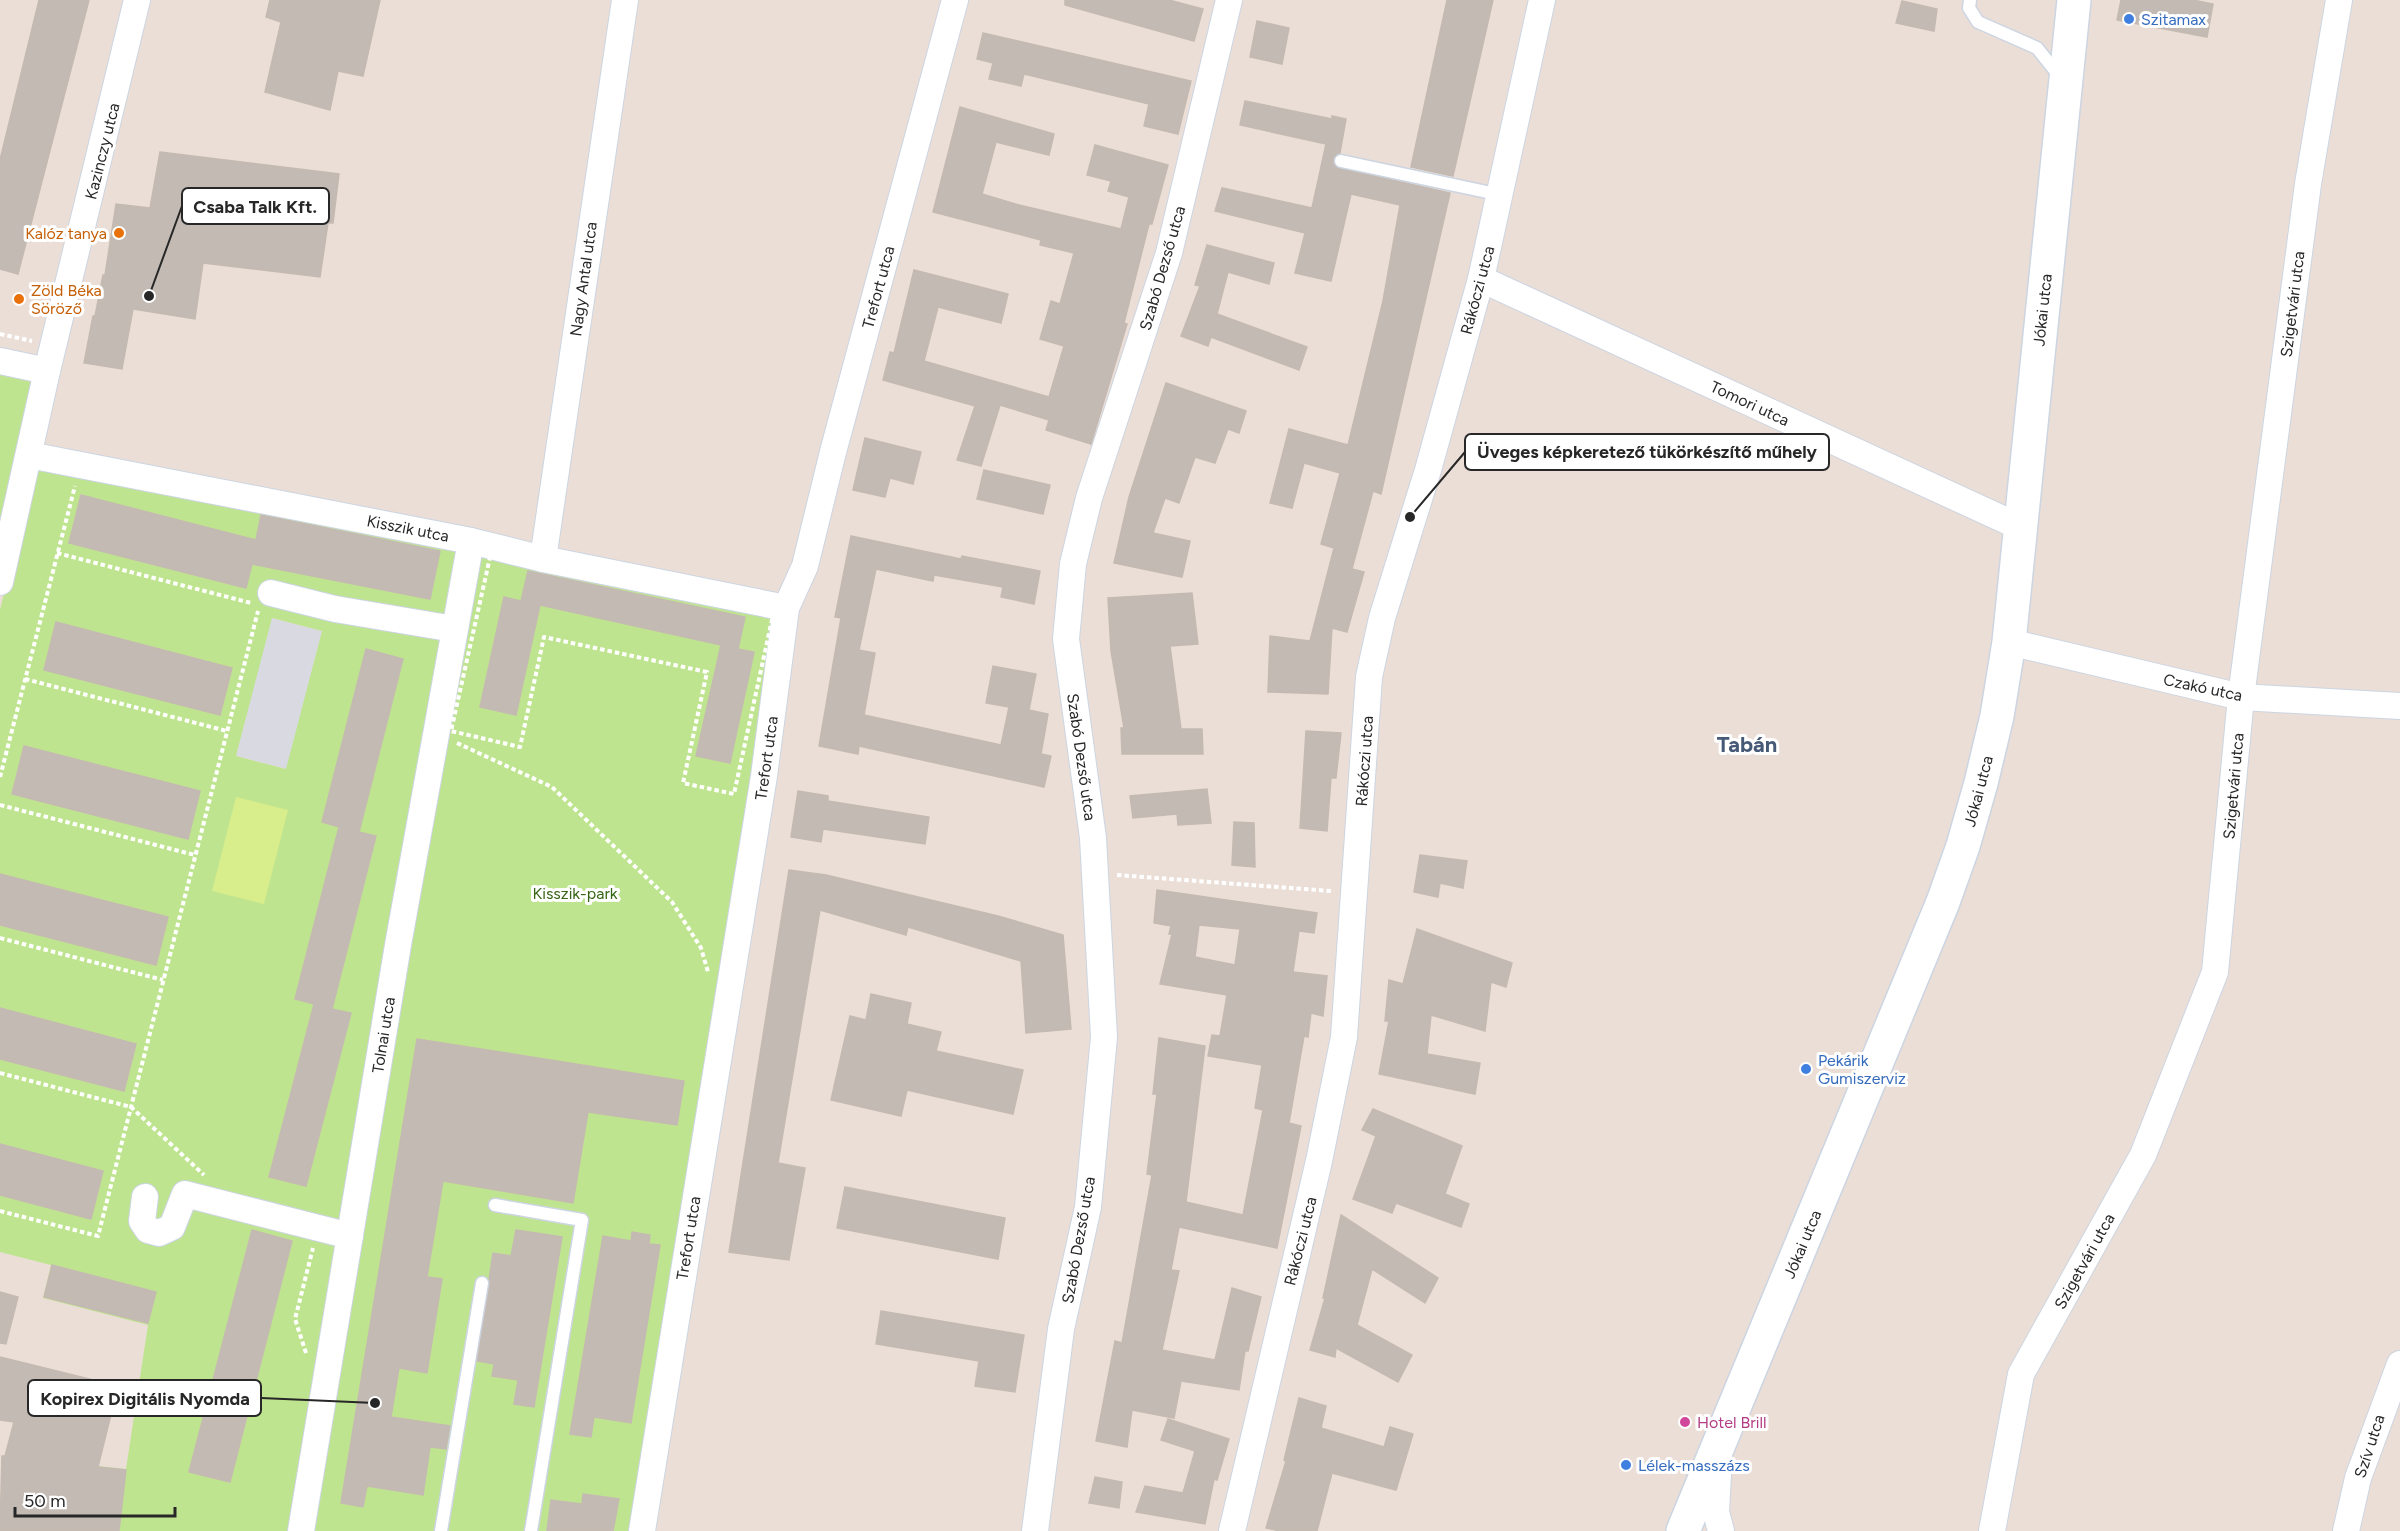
<svg xmlns="http://www.w3.org/2000/svg" width="2400" height="1531" font-family="Figtree,sans-serif">
<style>
.industrial{fill:#d9d9e2}
.green{fill:#bfe490;fill-rule:evenodd}
.pitch{fill:#d8ed8b}
.building{fill:#c2bab3;stroke:#c5bab1;stroke-width:1.5;fill-rule:evenodd}
.lines{fill:none;stroke-linecap:round;stroke-linejoin:round}
.lane-casing{stroke:#ccd5e1;stroke-width:15}
.street-casing{stroke:#ccd5e1;stroke-width:28}
.secondary-casing{stroke:#ccd5e1;stroke-width:36}
.path{stroke:#fff;stroke-width:4;stroke-dasharray:4.5 3;stroke-linecap:butt}
.lane{stroke:#fff;stroke-width:12}
.street{stroke:#fff;stroke-width:26}
.secondary{stroke:#fff;stroke-width:33}
.shop-dot{fill:#3f7fe0;stroke:#fff;stroke-width:2}
.food-dot{fill:#e8710a;stroke:#fff;stroke-width:2}
.hotel-dot{fill:#d1479c;stroke:#fff;stroke-width:2}
.labels{text-anchor:middle;stroke-width:6;stroke-linejoin:round;paint-order:stroke}
.shop-label{font-size:16px;fill:#366cbe;stroke:#fff;text-anchor:start}
.street-label{font-size:16px;fill:#272727;stroke:#fff}
.food-label{font-size:16px;fill:#c56008;stroke:#fff;text-anchor:end}
.park-label{font-size:16px;fill:#376516;stroke:#fff}
.hotel-label{font-size:16px;fill:#b23c85;stroke:#fff;text-anchor:start}
.district-label{font-size:22px;font-weight:bold;fill:#465a78;stroke:#fff}
.leader{fill:none;stroke:#272727;stroke-width:2}
.callout-dot{fill:#272727;stroke:#fff;stroke-width:2}
.callout{fill:#fff;stroke:#272727;stroke-width:2}
.callout-label{font-size:18px;text-anchor:middle;font-weight:bold;fill:#272727}
</style>
<rect width="100%" height="100%" fill="#ebded7"/>
<polygon class="industrial" points="271,618 322,631 287,769 236,756"/>
<g class="green">
<polygon points="0,366 42,375 0,561"/>
<path d="M35,462L462,547L292,1531H52L60,1462L126,1469L148,1325L43,1298L51,1265L0,1252V1195L91,1218L103,1171L0,1144V1059L123,1091L136,1044L0,1008V925L156,964L168,918L0,874V610ZM261,515L439,551L430,599L252,564L245,588L70,543L256,540ZM272,618L322,631L286,769L236,756ZM57,622L232,668L220,715L44,670ZM366,649L403,659L359,832L376,837L332,1009L351,1014L306,1186L270,1176L314,1004L295,999L339,827L322,822ZM24,746L200,791L188,839L12,794ZM53,1265L156,1292L148,1323L45,1297Z"/>
<polygon points="474,545 781,610 636,1531 305,1531"/>
</g>
<polygon class="pitch" points="236,797 288,810 264,904 212,891"/>
<g class="building">
<polygon points="39,0 89,0 18,274 0,269 0,160"/>
<polygon points="270,0 380,0 363,76 338,71 330,110 265,92 281,22 266,17"/>
<polygon points="1065,0 1169,0 1203,9 1194,41 1065,5"/>
<polygon points="1447,0 1493,0 1453,176 1411,167"/>
<polygon points="2121,0 2193,0 2213,4 2207,37 2117,20"/>
<polygon points="1902,1 1937,9 1934,31 1896,23"/>
<polygon points="1257,21 1289,28 1282,64 1250,57"/>
<polygon points="983,33 1191,81 1178,134 1144,126 1149,104 1024,74 1021,86 989,79 993,63 977,59"/>
<polygon points="1245,101 1332,119 1332,116 1346,119 1340,153 1333,160 1336,167 1450,193 1381,494 1373,491 1352,569 1364,572 1347,632 1332,628 1328,694 1268,692 1270,636 1310,641 1334,548 1321,544 1340,473 1304,463 1292,508 1270,503 1289,429 1348,445 1383,301 1400,205 1351,194 1331,281 1295,273 1305,233 1215,211 1222,188 1312,208 1326,144 1240,125"/>
<polygon points="960,107 1054,134 1049,155 996,142 982,194 1019,205 1121,229 1129,197 1108,191 1111,181 1087,175 1095,145 1168,165 1152,224 1149,224 1124,323 1127,324 1091,444 1046,430 1049,420 1000,405 981,466 957,460 975,406 883,380 890,352 894,353 914,270 1008,294 1001,323 938,307 924,361 1049,397 1064,346 1040,339 1051,301 1060,304 1074,253 1040,245 1041,240 933,212"/>
<polygon points="160,152 339,174 333,223 328,223 320,277 203,263 195,319 133,309 122,369 84,363 93,316 95,316 103,275 105,275 116,204 150,208"/>
<polygon points="1207,245 1274,263 1269,284 1228,272 1217,314 1307,347 1299,370 1211,337 1208,346 1181,336 1200,286 1195,285"/>
<polygon points="1166,383 1246,411 1239,433 1228,429 1215,463 1195,457 1179,503 1165,498 1153,533 1190,541 1182,577 1114,563 1129,497"/>
<polygon points="865,438 921,452 913,484 890,478 885,497 853,490"/>
<polygon points="984,470 1050,485 1043,514 977,499"/>
<polygon points="81,495 256,540 261,515 440,551 430,599 252,564 246,588 69,543"/>
<polygon points="851,536 961,559 962,556 1040,571 1034,604 1001,597 1003,587 934,575 933,581 876,569 859,650 875,653 864,715 1001,745 1009,707 986,703 993,666 1036,674 1029,710 1048,714 1041,754 1051,756 1044,787 859,746 858,754 819,746 841,618 835,617"/>
<polygon points="528,571 745,617 738,649 754,652 730,763 696,756 721,645 540,605 516,715 480,707 504,597 521,601"/>
<polygon points="1192,593 1198,644 1170,646 1181,729 1202,729 1203,754 1122,754 1121,728 1124,728 1111,651 1108,598"/>
<polygon points="56,622 232,668 220,715 44,670"/>
<polygon points="366,649 403,659 359,832 376,836 332,1009 351,1013 306,1186 269,1177 314,1004 295,999 339,827 322,822"/>
<polygon points="1306,731 1341,733 1336,778 1331,778 1327,831 1300,828"/>
<polygon points="24,746 200,791 188,839 12,794"/>
<polygon points="1207,789 1211,823 1178,825 1177,814 1133,818 1130,796"/>
<polygon points="798,791 828,796 828,801 929,817 925,844 823,829 821,842 791,837"/>
<polygon points="1234,822 1254,823 1255,867 1232,865"/>
<polygon points="1420,855 1467,861 1463,888 1440,883 1438,897 1414,892"/>
<polygon points="789,870 826,875 998,916 1063,935 1071,1029 1026,1033 1021,961 908,927 906,935 820,910 778,1163 805,1168 789,1260 729,1252"/>
<polygon points="0,874 168,917 156,965 0,925"/>
<path d="M1157,890L1317,913L1314,933L1299,931L1293,972L1327,976L1323,1016L1311,1013L1308,1037L1304,1036L1289,1123L1301,1126L1277,1248L1179,1227L1171,1270L1179,1271L1162,1350L1215,1360L1232,1288L1261,1297L1248,1351H1245L1239,1390L1181,1381L1174,1418L1132,1410L1127,1447L1096,1441L1115,1341L1122,1343L1152,1175L1147,1174L1157,1094H1153L1159,1038L1205,1046L1186,1202L1243,1215L1263,1110L1255,1108L1262,1065L1208,1056L1212,1035L1220,1036L1227,995L1160,984L1172,934H1169L1171,926L1154,923ZM1199,925L1240,929L1235,965L1195,957Z"/>
<polygon points="1417,929 1512,963 1506,987 1491,982 1485,1031 1431,1015 1427,1054 1480,1063 1475,1094 1379,1074 1389,1021 1385,1021 1389,980 1403,984"/>
<polygon points="871,994 911,1003 907,1024 941,1032 936,1051 1023,1070 1013,1114 907,1090 901,1116 831,1100 850,1016 866,1020"/>
<polygon points="0,1008 136,1044 124,1091 0,1059"/>
<polygon points="417,1039 684,1081 677,1125 588,1112 573,1203 443,1181 427,1277 442,1279 427,1373 399,1368 391,1417 450,1426 446,1449 430,1447 423,1495 367,1486 363,1507 341,1503"/>
<polygon points="1373,1109 1462,1146 1445,1194 1469,1204 1461,1227 1396,1203 1392,1213 1353,1199 1376,1136 1362,1130"/>
<polygon points="0,1144 103,1171 91,1219 0,1195"/>
<polygon points="845,1187 1005,1218 998,1259 837,1228"/>
<polygon points="1341,1215 1438,1278 1425,1303 1372,1269 1357,1325 1412,1355 1398,1382 1336,1348 1335,1357 1310,1350 1325,1298 1323,1298"/>
<polygon points="252,1230 292,1241 230,1482 189,1472"/>
<polygon points="516,1230 562,1237 534,1407 514,1404 518,1380 492,1376 494,1364 477,1361 493,1253 511,1256"/>
<polygon points="632,1232 650,1235 649,1244 660,1245 631,1423 594,1417 591,1437 570,1434 603,1236 631,1241"/>
<polygon points="52,1265 156,1292 148,1323 44,1297"/>
<polygon points="0,1292 18,1297 6,1344 0,1343"/>
<polygon points="881,1311 1024,1335 1015,1392 975,1386 979,1361 876,1344"/>
<polygon points="0,1357 118,1386 98,1467 126,1470 119,1531 0,1531 2,1456 5,1456 14,1422 0,1420"/>
<polygon points="1299,1398 1326,1406 1321,1428 1384,1447 1390,1427 1413,1434 1396,1490 1332,1473 1317,1531 1280,1531 1266,1528 1286,1461 1284,1460"/>
<polygon points="1168,1419 1229,1439 1217,1480 1214,1479 1205,1524 1136,1512 1145,1486 1183,1493 1195,1451 1161,1440"/>
<polygon points="1095,1477 1122,1482 1119,1508 1089,1503"/>
<polygon points="583,1494 619,1499 613,1531 547,1531 551,1500 582,1504"/>
</g>
<g class="lines">
<g class="lane-casing">
<g id="lane">
<polyline points="1970,0 1969,8 1978,22 2037,48 2061,78"/>
<polyline points="1341,161 1501,195"/>
<polyline points="495,1205 582,1220 531,1531"/>
<polyline points="441,1531 482,1283"/>
</g>
</g>
<g class="street-casing">
<g id="street">
<polyline points="1481,279 2020,527"/>
<polyline points="0,361 47,371"/>
<polyline points="29,455 471,541 543,559 786,608"/>
<polyline points="543,559 625,0"/>
<polyline points="0,582 47,371 137,0"/>
<polyline points="271,593 335,609 454,629"/>
<polyline points="2009,642 2241,697 2400,706"/>
<polyline points="145,1197 142,1221 148,1230 159,1233 172,1227 185,1194 350,1236"/>
<polyline points="1719,1457 1716,1512 1721,1531"/>
<polyline points="301,1531 398,945 471,541"/>
<polyline points="642,1531 764,776 786,608 805,566 833,452 955,0"/>
<polyline points="1035,1531 1061,1329 1088,1207 1104,1037 1093,838 1066,639 1073,564 1089,498 1169,253 1229,0"/>
<polyline points="1232,1531 1319,1161 1344,1037 1369,677 1382,618 1428,470 1481,279 1542,0"/>
<polyline points="1992,1531 2021,1374 2143,1155 2215,972 2241,697 2308,184 2339,0"/>
<polyline points="2346,1531 2358,1478 2400,1364"/>
</g>
</g>
<g class="secondary-casing">
<polyline id="secondary" points="1683,1531 1943,902 1963,846 1981,783 1997,716 2009,642 2074,0"/>
</g>
<g class="path">
<polyline points="0,334 32,341"/>
<polyline points="57,553 251,603"/>
<polygon points="491,553 773,615 734,794 683,783 707,672 544,637 520,747 451,731"/>
<polyline points="25,679 227,731"/>
<polyline points="457,743 552,787 672,902 701,948 708,972"/>
<polyline points="0,777 75,486"/>
<polyline points="0,805 195,855"/>
<polyline points="1117,875 1331,891"/>
<polyline points="0,938 163,980"/>
<polyline points="0,1073 131,1107 204,1175"/>
<polyline points="0,1211 98,1236 258,611"/>
<polyline points="306,1353 295,1319 313,1248"/>
</g>
<use href="#lane" class="lane"/>
<use href="#street" class="street"/>
<use href="#secondary" class="secondary"/>
</g>
<g class="shop-dot">
<circle cx="2129" cy="19" r="6"/>
<circle cx="1806" cy="1069" r="6"/>
<circle cx="1626" cy="1465" r="6"/>
</g>
<g class="food-dot">
<circle cx="119" cy="233" r="6"/>
<circle cx="19" cy="299" r="6"/>
</g>
<circle class="hotel-dot" cx="1685" cy="1422" r="6"/>
<g class="labels">
<g class="shop-label">
<text x="2141" y="25">Szitamax</text>
<text x="1818" y="1066">Pekárik<tspan x="1818" dy="18">Gumiszerviz</tspan></text>
<text x="1638" y="1471">Lélek-masszázs</text>
</g>
<g class="street-label">
<text transform="translate(102 151) rotate(-76)" y="6">Kazinczy utca</text>
<text transform="translate(1162 268) rotate(-74)" y="6">Szabó Dezső utca</text>
<text transform="translate(583 279) rotate(-82)" y="6">Nagy Antal utca</text>
<text transform="translate(878 287) rotate(-75)" y="6">Trefort utca</text>
<text transform="translate(1477 290) rotate(-75)" y="6">Rákóczi utca</text>
<text transform="translate(2292 304) rotate(-83)" y="6">Szigetvári utca</text>
<text transform="translate(2042 310) rotate(-84)" y="6">Jókai utca</text>
<text transform="translate(1750 403) rotate(25)" y="6">Tomori utca</text>
<text transform="translate(408 528) rotate(11)" y="6">Kisszik utca</text>
<text transform="translate(2203 687) rotate(12)" y="6">Czakó utca</text>
<text transform="translate(1082 757) rotate(82)" y="6">Szabó Dezső utca</text>
<text transform="translate(766 758) rotate(-82)" y="6">Trefort utca</text>
<text transform="translate(1364 761) rotate(-86)" y="6">Rákóczi utca</text>
<text transform="translate(2233 786) rotate(-85)" y="6">Szigetvári utca</text>
<text transform="translate(1978 791) rotate(-75)" y="6">Jókai utca</text>
<text transform="translate(383 1035) rotate(-81)" y="6">Tolnai utca</text>
<text transform="translate(688 1238) rotate(-81)" y="6">Trefort utca</text>
<text transform="translate(1078 1240) rotate(-80)" y="6">Szabó Dezső utca</text>
<text transform="translate(1300 1241) rotate(-76)" y="6">Rákóczi utca</text>
<text transform="translate(1802 1244) rotate(-67)" y="6">Jókai utca</text>
<text transform="translate(2084 1261) rotate(-61)" y="6">Szigetvári utca</text>
<text transform="translate(2369 1446) rotate(-72)" y="6">Szív utca</text>
</g>
<g class="food-label">
<text x="107" y="239">Kalóz tanya</text>
<text x="31" y="296" text-anchor="start">Zöld Béka<tspan x="31" dy="18">Söröző</tspan></text>
</g>
<g class="park-label">
<text x="575" y="899">Kisszik-park</text>
</g>
<g class="hotel-label">
<text x="1697" y="1428">Hotel Brill</text>
</g>
<g class="district-label">
<text x="1747" y="752">Tabán</text>
</g>
</g>
<path class="leader" d="M149 296L182 206M1410 517L1465 452M375 1403L261 1398"/>
<g class="callout-dot">
<circle cx="149" cy="296" r="6"/>
<circle cx="1410" cy="517" r="6"/>
<circle cx="375" cy="1403" r="6"/>
</g>
<g class="callout">
<rect x="182" y="188" width="147" height="36" rx="6"/>
<rect x="1465" y="434" width="364" height="36" rx="6"/>
<rect x="28" y="1380" width="233" height="36" rx="6"/>
</g>
<g class="callout-label">
<text x="255" y="213">Csaba Talk Kft.</text>
<text x="1647" y="458">Üveges képkeretező tükörkészítő műhely</text>
<text x="145" y="1405">Kopirex Digitális Nyomda</text>
</g>
<path d="M15 1507v9h160v-9" fill="none" stroke="#272727" stroke-width="3"/>
<text x="24" y="1507" font-size="18" fill="#272727" stroke="#ffffff" stroke-width="4.5" paint-order="stroke">50 m</text>
</svg>
